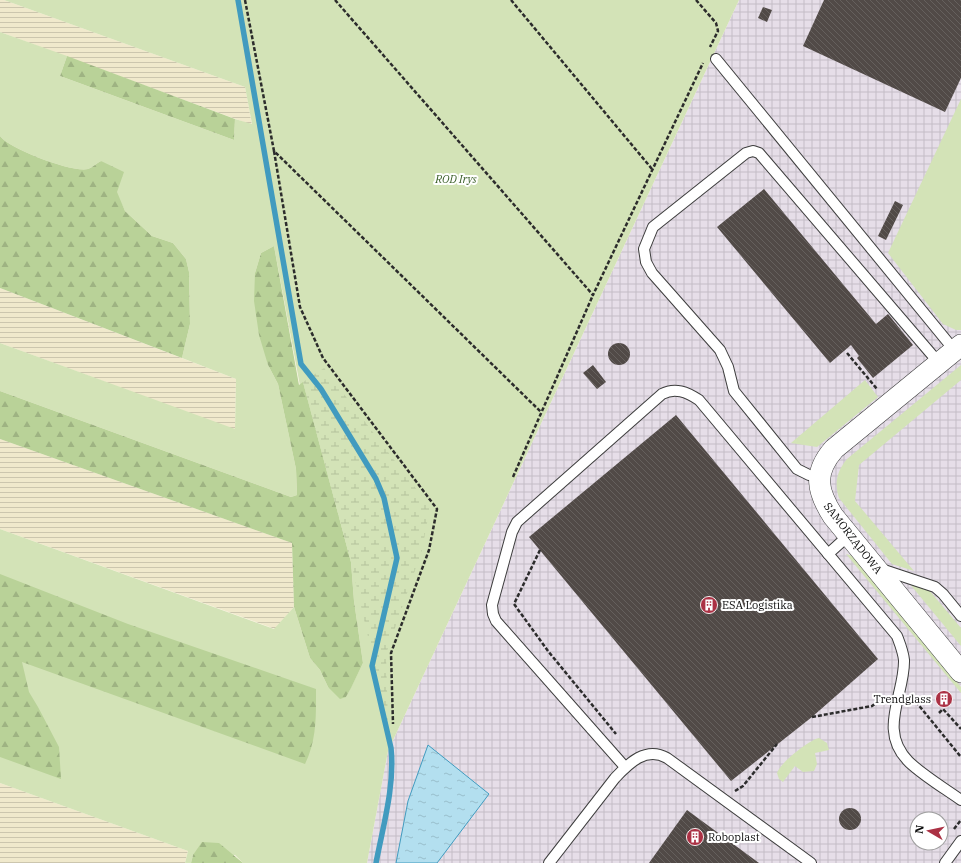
<svg xmlns="http://www.w3.org/2000/svg" width="961" height="863" font-family="'IBM Plex Serif',serif">
<style>
.industrial{fill:url(#industrial-grid);fill-rule:evenodd}
.farmland{fill:url(#farmland-rules)}
.grass{fill:#d3e3b7}
.forest{fill:url(#forest-firs)}
.wetland{fill:url(#wetland-marsh)}
.water{fill:url(#water-ripples);stroke:#419bbf}
.lines{fill:none;stroke-linecap:round;stroke-linejoin:round}
.stream{stroke:#419bbf;stroke-width:5.5}
.building{fill:url(#building-back-hatch)}
.lane-casing{stroke:#3d3d3d;stroke-width:12}
.street-casing{stroke:#3d3d3d;stroke-width:22}
.path{stroke:#2c2c2c;stroke-width:2.5;stroke-dasharray:4 2;stroke-linecap:butt}
.lane{stroke:#fff;stroke-width:10}
.street{stroke:#fff;stroke-width:21}
.labels{text-anchor:middle;stroke-width:4;stroke-linejoin:round;paint-order:stroke}
.park-label{font-size:11px;font-style:italic;fill:#345a22;stroke:#fff}
.street-label{font-size:11px;fill:#0a0a0a;stroke:#fff}
.poi-label{font-size:11px;fill:#0a0a0a;stroke:#fff;text-anchor:start}
</style>
<defs>
<pattern id="industrial-grid" width="8" height="8" patternUnits="userSpaceOnUse"><rect width="8" height="8" fill="#e6dee8"/><path d="M0 4h8M4 0v8" fill="none" stroke="#c4bdc6"/></pattern>
<pattern id="farmland-rules" width="6" height="5" patternUnits="userSpaceOnUse"><rect width="6" height="5" fill="#f0e9cc"/><path d="M0 2.5h6" fill="none" stroke="#ccc6ae"/></pattern>
<pattern id="forest-firs" width="22" height="20" patternUnits="userSpaceOnUse"><rect width="22" height="20" fill="#b9d298"/><path d="M5 1l3.5 6h-7zM16 11l3.5 6h-7z" fill="#9eb382"/></pattern>
<pattern id="wetland-marsh" width="20" height="14" patternUnits="userSpaceOnUse"><rect width="20" height="14" fill="#d3e3b7"/><path d="M1 5h8M5 5V1M11 12h8M15 12V8" fill="none" stroke="#b4c19c"/></pattern>
<pattern id="water-ripples" width="26" height="14" patternUnits="userSpaceOnUse"><rect width="26" height="14" fill="#b3dfef"/><path d="M2 4q2-2 4 0t4 0M15 11q2-2 4 0t4 0" fill="none" stroke="#99becc"/></pattern>
<pattern id="building-back-hatch" width="6" height="6" patternUnits="userSpaceOnUse"><rect width="6" height="6" fill="#514a47"/><path d="M-1 5l2 2M0 0l6 6M5-1l2 2" fill="none" stroke="#65605d"/></pattern>
</defs>
<rect width="100%" height="100%" fill="#fdf7e9"/>
<path class="industrial" d="M739,0H961V863H367L388,751ZM917,819H941V843H917Z"/>
<g class="farmland">
<polygon points="0,0 4,0 245,87 252,125 0,32"/>
<polygon points="0,288 236,379 235,430 0,343"/>
<polygon points="0,439 292,543 294,607 275,629 0,529"/>
<polygon points="0,783 188,851 185,863 0,863"/>
</g>
<g class="grass">
<path d="M4,0H739L388,751L367,863H243L235,855H193L191,863H185L188,851L0,783V529L274,629L294,607L310,658L320,670L328,687L346,697L363,663L354,601L351,562L303,383L300,386L274,246L261,253L255,273L268,365L278,384L296,469L297,495L291,497L0,391V343L235,429L236,379L182,358L190,324L189,272L186,259L173,243L152,236L125,211L101,161C97,163 93,167 88,169C73,173 9,149 0,136V32L67,56L60,76L234,140L235,119L252,124L245,87Z"/>
<polygon points="961,99 961,330 956,330 943,324 888,253"/>
<path d="M961,365V380L859,465L855,501L914,571L892,564L839,498C834,483 837,471 847,459Z"/>
<polygon points="865,380 878,397 817,447 791,443"/>
<polygon points="846,554 853,556 961,687 961,693"/>
<polygon points="909,583 929,590 961,628 961,646"/>
<path d="M819,738L827,743L829,750L815,753L817,764L814,771L803,772L795,766L783,782L779,779L777,773C780,763 809,740 819,738Z"/>
</g>
<g class="forest">
<polygon points="67,56 235,119 234,140 60,76"/>
<path d="M0,136C9,149 73,173 88,169C93,167 97,163 101,161L124,172L117,192L125,211L152,236L173,243L186,259L189,272L190,324L182,358L0,288Z"/>
<polygon points="274,246 299,385 303,382 351,562 354,601 363,663 351,688 346,697 340,699 328,687 320,670 310,658 294,607 292,543 0,439 0,391 291,497 297,495 296,469 278,384 268,365 259,335 254,301 255,273 261,253"/>
<path d="M0,574L128,624L316,689C316,715 317,740 305,764L22,662L29,692L38,707L59,747L61,779L0,757Z"/>
<polygon points="202,842 219,843 243,863 191,863 193,855"/>
</g>
<polygon class="wetland" points="324,368 430,507 422,550 386,654 388,725 351,562 303,382"/>
<polygon class="water" points="428,745 489,794 437,863 396,863 408,801"/>
<g class="lines">
<path class="stream" d="M238,0L301,364L321,389L376,479L384,498L397,558L372,666L391,748C395,786 383,826 376,863"/>
</g>
<g class="building">
<polygon points="824,0 961,0 961,78 945,112 803,46"/>
<polygon points="763,7 772,10 767,22 758,18"/>
<polygon points="764,189 876,324 888,314 913,345 873,378 857,358 859,356 851,345 830,363 717,227"/>
<polygon points="895,201 903,205 886,240 878,236"/>
<circle cx="619" cy="354" r="11"/>
<polygon points="593,365 606,382 597,389 583,373"/>
<polygon points="676,415 878,659 812,717 731,781 529,537"/>
<polygon points="943,691 952,703 946,707 937,695"/>
<circle cx="850" cy="819" r="11"/>
<polygon points="687,810 759,863 649,863"/>
</g>
<g class="lines">
<g class="lane-casing">
<g id="lane">
<polyline points="716,59 955,351"/>
<polyline points="820,478 809,475 797,469 734,391 728,367 720,350 652,273 646,262 644,249 653,227 746,153 753,151 759,153 939,363"/>
<polyline points="828,554 849,535"/>
<polyline points="881,569 935,587 943,594 961,616"/>
<path d="M625,767L496,621L493,614L492,605L512,532L517,522L662,394C675,387 687,392 699,400L897,636C900,644 903,651 904,660C905,695 877,730 909,762C924,776 944,788 961,800"/>
<path d="M549,863L615,778C629,763 646,746 667,758L811,863"/>
<polyline points="945,863 961,841"/>
</g>
</g>
<g class="street-casing">
<path id="street" d="M961,345L834,449C813,473 817,491 833,516L961,672"/>
</g>
<g class="path">
<polyline points="245,0 274,151 541,412"/>
<polyline points="335,0 593,295 703,63"/>
<polyline points="511,0 652,169"/>
<polyline points="696,0 716,23 718,31 710,47"/>
<polyline points="274,151 300,307 323,358 437,509 429,550 391,653 393,724"/>
<polyline points="847,353 877,389"/>
<polyline points="513,477 593,295"/>
<polyline points="540,550 514,604 548,651 616,734"/>
<polyline points="912,697 961,757"/>
<polyline points="939,713 943,709 961,729"/>
<polyline points="812,717 872,706 883,698"/>
<polyline points="735,791 743,786 777,744"/>
<polyline points="954,829 961,820"/>
</g>
<use href="#lane" class="lane"/>
<use href="#street" class="street"/>
</g>
<defs>
<g id="building-disc" transform="scale(0.9)"><circle r="9.5" fill="#ab3144" stroke="#fff"/><path d="M-4-6H4V6H1V3H-1V6H-4ZM-2.5-4.3h1.7v1.8h-1.7ZM.8-4.3h1.7v1.8H.8ZM-2.5-1h1.7V.8h-1.7ZM.8-1h1.7V.8H.8Z" fill="#fff"/></g>
</defs>
<g fill-rule="evenodd">
<use href="#building-disc" x="709" y="605"/>
<use href="#building-disc" x="944" y="699"/>
<use href="#building-disc" x="695" y="837"/>
</g>
<g class="labels">
<g class="park-label">
<text x="456" y="183">ROD Irys</text>
</g>
<g class="street-label">
<text transform="translate(853 538) rotate(52)" y="4">SAMORZĄDOWA</text>
</g>
<g class="poi-label">
<text x="722" y="609">ESA Logistika</text>
<text x="931" y="703" text-anchor="end">Trendglass</text>
<text x="708" y="841">Roboplast</text>
</g>
</g>
<g transform="translate(929 831) rotate(279)"><circle r="19" fill="#ffffff" stroke="#9d9d9d"/>
<path d="M0-3L7 15L0 10L-7 15Z" fill="#ab3144"/>
<text y="-6" font-size="11" font-weight="bold" text-anchor="middle" fill="#0a0a0a">N</text>
</g>
</svg>
